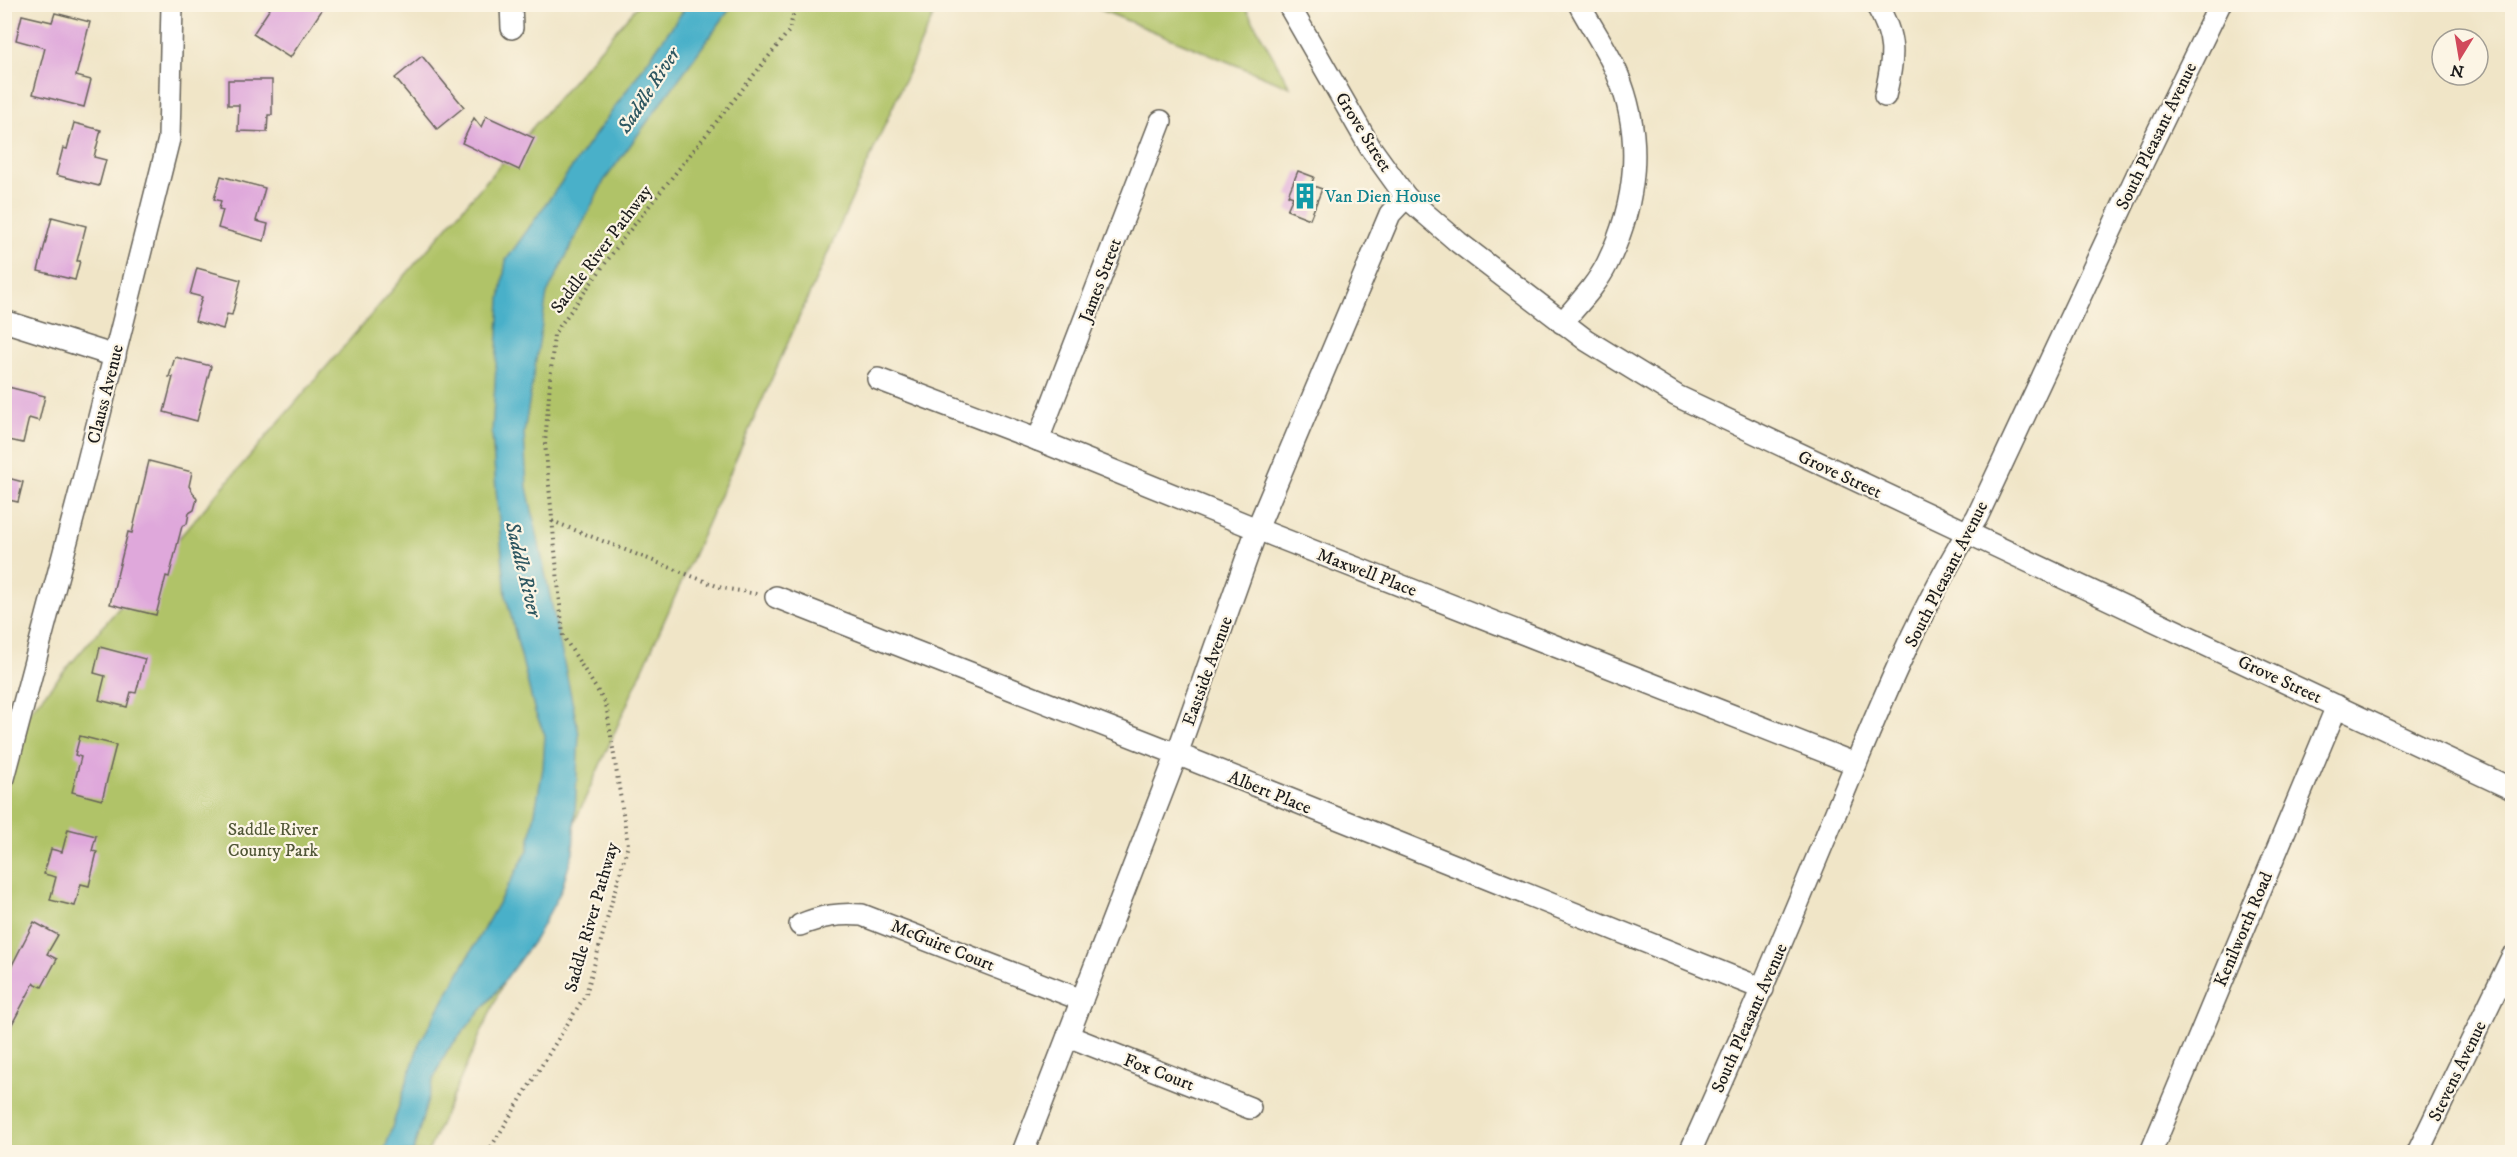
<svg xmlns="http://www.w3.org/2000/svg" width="2517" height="1157" font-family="'IM FELL DW Pica',serif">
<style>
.green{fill:#b0c367;stroke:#667042;stroke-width:1.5}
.water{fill:#4ab0c9;stroke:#336672;stroke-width:1.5}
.building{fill:#dfa8db}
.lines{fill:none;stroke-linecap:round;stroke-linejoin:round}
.minor-casing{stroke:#666258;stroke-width:24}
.path{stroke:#666258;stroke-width:4;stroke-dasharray:1.5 4.5;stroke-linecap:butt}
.minor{stroke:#fff;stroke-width:21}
.labels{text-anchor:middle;stroke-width:4.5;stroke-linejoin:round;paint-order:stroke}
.street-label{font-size:18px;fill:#1c1c1c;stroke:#fcf5e5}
.culture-label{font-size:18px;fill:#0d838f;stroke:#fcf5e5;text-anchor:start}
.park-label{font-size:18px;fill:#505636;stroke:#fcf5e5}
.water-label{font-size:20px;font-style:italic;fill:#2e5761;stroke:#fcf5e5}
</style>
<rect width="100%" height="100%" fill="#fcf5e5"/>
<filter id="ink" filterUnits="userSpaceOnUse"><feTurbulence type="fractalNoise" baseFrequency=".0167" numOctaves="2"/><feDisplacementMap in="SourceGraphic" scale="12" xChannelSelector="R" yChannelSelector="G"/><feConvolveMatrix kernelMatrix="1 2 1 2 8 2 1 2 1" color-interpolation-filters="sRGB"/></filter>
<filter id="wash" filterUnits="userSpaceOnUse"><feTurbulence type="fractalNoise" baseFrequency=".008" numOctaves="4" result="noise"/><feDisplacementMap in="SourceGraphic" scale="24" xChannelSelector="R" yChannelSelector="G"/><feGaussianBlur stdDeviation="1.35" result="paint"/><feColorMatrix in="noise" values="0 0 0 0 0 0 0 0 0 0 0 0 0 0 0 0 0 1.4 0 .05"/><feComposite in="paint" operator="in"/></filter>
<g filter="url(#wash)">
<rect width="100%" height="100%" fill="#f0e5c7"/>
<g class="green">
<polygon points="638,5 938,5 428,1152 5,1152 5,740"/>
<polygon points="1089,5 1244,5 1290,87"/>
</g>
<polygon class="water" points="688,4 733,5 604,181 547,294 524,433 527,487 579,734 573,852 561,891 535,939 493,996 447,1051 434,1078 413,1152 384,1152 419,1044 528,850 543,768 545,735 535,712 506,596 496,490 492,433 500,300 506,260"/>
<g id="blocks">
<g class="building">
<polygon points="273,4 326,4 290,58 253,34"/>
<polygon points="55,13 90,22 76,76 91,80 84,107 33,94 45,48 16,40 22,15 52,22"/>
<polygon points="422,56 464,107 437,129 395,78"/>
<polygon points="228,80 272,80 272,115 268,115 267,132 238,131 239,105 228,105"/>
<polygon points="486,116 534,138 519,170 462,143 474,118 481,127"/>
<polygon points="74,123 101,130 94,157 106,160 99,186 56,175 63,148 67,149"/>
<polygon points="1298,171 1314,177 1311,185 1322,189 1310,219 1287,210 1293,197 1288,195"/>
<polygon points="221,176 265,188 256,221 268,224 264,241 218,228 223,210 219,209 221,201 214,199"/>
<polygon points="52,217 86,226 77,261 80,261 75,280 38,271"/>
<polygon points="197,268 241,280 232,315 227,314 223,329 195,321 202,297 190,294"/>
<polygon points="175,357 211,366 197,421 164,412 173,377 169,377"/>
<polygon points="4,386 45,396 39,421 29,418 23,443 4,439"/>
<polygon points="149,461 192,472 189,486 197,499 194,510 189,513 187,524 182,526 169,577 166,576 156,615 110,604 128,532 132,533"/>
<polygon points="4,477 23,482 18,502 4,499"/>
<polygon points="100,647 145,659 136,693 131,692 127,707 99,700 105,676 94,673"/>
<polygon points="80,736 116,745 102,800 72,792 81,757 75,755"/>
<polygon points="68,829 96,836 92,851 97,852 89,886 81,884 75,906 50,900 56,877 44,874 51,849 62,852"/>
<polygon points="34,922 58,935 47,954 57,959 42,987 34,983 4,1039 5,979"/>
</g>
</g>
</g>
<g filter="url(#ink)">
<use href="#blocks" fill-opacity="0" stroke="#666258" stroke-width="1.5"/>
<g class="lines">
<g class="minor-casing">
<g id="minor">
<polyline points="511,4 512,28"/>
<polyline points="1288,4 1370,147 1406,197 1458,242 1586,340 1677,396 2512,789"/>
<path d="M1876,4C1897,39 1894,57 1885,96"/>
<polyline points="4,321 115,356"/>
<path d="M1562,323C1578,304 1596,286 1607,264C1637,203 1644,136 1617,73C1607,49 1591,27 1579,4"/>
<polyline points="878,379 1038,440 1257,529 1856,764"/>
<polyline points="1038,440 1161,121"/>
<polyline points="776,597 1177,754 1763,989"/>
<polyline points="4,778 86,469 169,139 172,4"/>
<path d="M800,925C822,916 839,913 862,915L1082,1000"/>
<polyline points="1068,1036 1250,1108"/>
<polyline points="1023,1152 1177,754 1257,529 1390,214 1406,197"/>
<path d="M1690,1152C1737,1048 1782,942 1826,836C1871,728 1914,616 1977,517L2144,160L2220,4"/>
<polyline points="2151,1152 2337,706"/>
<polyline points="2418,1152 2512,957"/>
</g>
</g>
<g class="path">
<polyline points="552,521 722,588 757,594"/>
<polyline points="488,1152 586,994 628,845 606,704 563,636 545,443 554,334 622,240 789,31 796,4"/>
</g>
<use href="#minor" class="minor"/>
</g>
</g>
<defs>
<g id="building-bare" transform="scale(2.07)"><path d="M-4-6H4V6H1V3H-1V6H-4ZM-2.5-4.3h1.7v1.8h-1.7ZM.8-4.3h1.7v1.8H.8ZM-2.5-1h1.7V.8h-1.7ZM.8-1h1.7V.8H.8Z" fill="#0f9aa8" stroke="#fcf5e5" stroke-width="2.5" paint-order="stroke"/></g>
</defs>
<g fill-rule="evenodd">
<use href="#building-bare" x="1305" y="196"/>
</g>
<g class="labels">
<g class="street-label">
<text transform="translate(1364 132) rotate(58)" y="6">Grove Street</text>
<text transform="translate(2156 136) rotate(-64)" y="6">South Pleasant Avenue</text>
<text transform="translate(601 249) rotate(-53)" y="6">Saddle River Pathway</text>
<text transform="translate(1100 280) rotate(-69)" y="6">James Street</text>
<text transform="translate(105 394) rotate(-76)" y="6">Clauss Avenue</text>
<text transform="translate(1840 474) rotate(25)" y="6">Grove Street</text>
<text transform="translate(1367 572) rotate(21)" y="6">Maxwell Place</text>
<text transform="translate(1946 574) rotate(-63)" y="6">South Pleasant Avenue</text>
<text transform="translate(1207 671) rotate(-70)" y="6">Eastside Avenue</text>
<text transform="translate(2280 679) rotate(25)" y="6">Grove Street</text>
<text transform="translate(1270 792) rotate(22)" y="6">Albert Place</text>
<text transform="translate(591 917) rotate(-74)" y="6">Saddle River Pathway</text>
<text transform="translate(2243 929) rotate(-67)" y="6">Kenilworth Road</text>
<text transform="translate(943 945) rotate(22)" y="6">McGuire Court</text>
<text transform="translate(1749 1018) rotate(-66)" y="6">South Pleasant Avenue</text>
<text transform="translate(2457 1071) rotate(-64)" y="6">Stevens Avenue</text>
<text transform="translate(1159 1072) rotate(21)" y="6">Fox Court</text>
</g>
<g class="culture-label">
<text x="1325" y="202">Van Dien House</text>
</g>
<g class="park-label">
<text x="273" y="835">Saddle River<tspan x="273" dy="21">County Park</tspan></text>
</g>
<g class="water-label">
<text transform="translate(648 90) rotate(-57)" y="7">Saddle River</text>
<text transform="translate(524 569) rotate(76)" y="7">Saddle River</text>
</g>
</g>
<rect width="2517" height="1157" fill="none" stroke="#fcf5e5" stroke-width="24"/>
<g transform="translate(2460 57) rotate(191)"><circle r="28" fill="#fcf5e5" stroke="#a29e95" stroke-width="1.5"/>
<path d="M0-4.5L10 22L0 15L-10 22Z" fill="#d1495b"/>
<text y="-9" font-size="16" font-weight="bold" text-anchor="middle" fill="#1c1c1c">N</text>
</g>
</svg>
